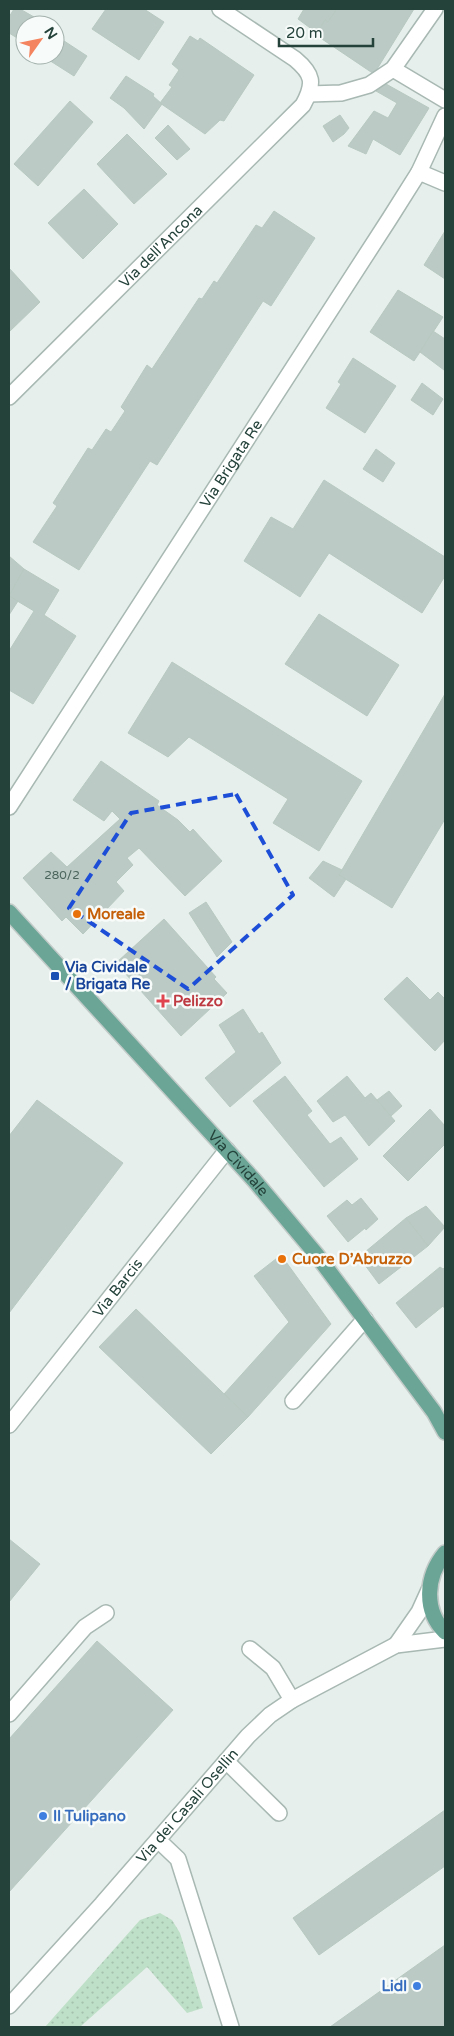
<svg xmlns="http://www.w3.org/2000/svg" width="454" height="2036" font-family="'Varela Round',sans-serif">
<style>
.grass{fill:url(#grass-dots)}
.building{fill:#bbcac4;stroke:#b8c9c2}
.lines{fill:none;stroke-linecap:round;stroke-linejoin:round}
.service-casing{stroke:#a8b8b2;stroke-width:18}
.minor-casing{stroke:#a8b8b2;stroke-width:18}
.primary-casing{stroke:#c2cac8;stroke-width:18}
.service{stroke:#fff;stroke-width:15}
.minor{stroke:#fff;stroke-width:15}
.primary{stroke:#6aa596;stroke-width:15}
.marked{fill:none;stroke:#1d4ed8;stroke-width:4;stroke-dasharray:10 6;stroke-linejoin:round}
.food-dot{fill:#e8710a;stroke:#f7fbf9;stroke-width:2}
.transit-dot{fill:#1a4fb4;stroke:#f7fbf9;stroke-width:2}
.health-dot{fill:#e0444e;stroke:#f7fbf9;stroke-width:2}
.shop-dot{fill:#3f7fe0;stroke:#f7fbf9;stroke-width:2}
.labels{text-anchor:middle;stroke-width:5;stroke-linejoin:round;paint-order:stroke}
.number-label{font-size:12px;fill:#4a645c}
.street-label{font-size:15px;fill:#24423a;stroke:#f7fbf9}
.food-label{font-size:15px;font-weight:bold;fill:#c56008;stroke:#f7fbf9;text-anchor:start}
.transit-label{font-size:15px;font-weight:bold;fill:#164399;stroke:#f7fbf9;text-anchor:start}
.health-label{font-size:15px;font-weight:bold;fill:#be3a42;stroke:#f7fbf9;text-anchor:start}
.shop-label{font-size:15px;font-weight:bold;fill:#366cbe;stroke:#f7fbf9;text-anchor:start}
</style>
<defs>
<pattern id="grass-dots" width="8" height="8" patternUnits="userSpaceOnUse" patternTransform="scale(1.25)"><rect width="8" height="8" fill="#bfe0c8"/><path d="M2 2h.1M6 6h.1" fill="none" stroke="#a4c1ad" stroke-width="1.8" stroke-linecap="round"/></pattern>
</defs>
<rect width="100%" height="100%" fill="#e6efeb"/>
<polygon class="grass" points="160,1913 172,1920 180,1933 203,2008 187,2013 147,1967 80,2027 45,2027 140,1920"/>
<g class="building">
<polygon points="14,9 20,9 34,17 29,25 25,25 25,32 19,39 9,33 9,17"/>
<polygon points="106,9 144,9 164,22 139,60 92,29"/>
<polygon points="304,9 337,9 328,22 325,20 317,33 298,19"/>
<polygon points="337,9 414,9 374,74 316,35 325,20 328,22"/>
<polygon points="55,31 59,34 58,37 87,56 74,76 41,55 55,55"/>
<polygon points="190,36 198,41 200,38 254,75 224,121 220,120 205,134 160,103 172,87 169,85 179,70 172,64"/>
<polygon points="126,76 154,94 153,96 162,104 144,129 124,108 110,98"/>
<polygon points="386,84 429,108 400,155 373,139 366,154 348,146 374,111 388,118 397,103 376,91"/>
<polygon points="70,101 93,122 38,186 14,164"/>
<polygon points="340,115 349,128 344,134 333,142 323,126"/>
<polygon points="168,125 190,149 177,160 155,138"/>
<polygon points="127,134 167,174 134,204 97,164"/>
<polygon points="84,189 118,224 83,259 48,223"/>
<polygon points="274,211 315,238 271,306 263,301 157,465 150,461 79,570 33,542 57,506 53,503 88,448 92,450 106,429 111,432 125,411 121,407 147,365 152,369 199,298 202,299 214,281 217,283 256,225 262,228"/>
<polygon points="445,231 445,279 424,265"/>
<polygon points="9,268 40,302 9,332"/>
<polygon points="398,290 443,317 414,361 370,332"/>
<polygon points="433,331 445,339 445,367 444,370 420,352"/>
<polygon points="353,358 396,386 365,433 326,408 341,384 338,382"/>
<polygon points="422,383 443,399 433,415 411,400"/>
<polygon points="376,449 395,463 383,482 363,469"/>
<polygon points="324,480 445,557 445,576 422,613 329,553 300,597 244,561 271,517 293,529"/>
<polygon points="9,556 24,569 9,596"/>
<polygon points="24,569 59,590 44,615 76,636 33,704 9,690 9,651 34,611 9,596"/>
<polygon points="9,596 18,601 9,615"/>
<polygon points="319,614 399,665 367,716 285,664"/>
<polygon points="172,662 362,781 319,851 273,823 288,799 189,737 168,757 128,733"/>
<polygon points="445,694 445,819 392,908 339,875"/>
<polygon points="101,761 159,801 157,805 178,820 190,832 193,829 222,861 185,896 139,848 127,858 133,865 116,882 124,891 83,934 66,917 62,921 23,878 51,852 67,867 120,819 112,811 104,821 73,800"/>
<polygon points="323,861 342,870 339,875 346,879 334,897 309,878"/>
<polygon points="206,902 232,942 217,957 189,913"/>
<polygon points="164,919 216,977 214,979 227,993 181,1036 116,963"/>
<polygon points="407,977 430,1000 438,992 445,999 445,1040 435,1051 384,999"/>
<polygon points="243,1009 259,1034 262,1032 281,1063 230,1107 205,1078 236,1052 219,1025"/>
<polygon points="285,1076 312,1111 307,1115 330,1144 341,1137 358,1159 324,1187 253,1101"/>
<polygon points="347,1076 365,1098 371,1093 395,1121 369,1146 345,1115 333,1122 317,1101"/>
<polygon points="389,1091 402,1106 391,1116 377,1100"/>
<polygon points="37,1100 123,1163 9,1313 9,1136"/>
<polygon points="430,1109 445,1126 445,1144 408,1181 383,1156"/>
<polygon points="361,1198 378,1219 366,1230 365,1228 348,1242 327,1216 347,1200 352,1205"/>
<polygon points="426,1206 445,1227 428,1246 406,1218"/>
<polygon points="406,1218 428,1246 379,1284 359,1257"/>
<polygon points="281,1255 331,1324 248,1417 224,1394 289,1322 254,1276"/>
<polygon points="440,1267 443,1269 445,1267 445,1309 443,1306 416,1328 396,1303"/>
<polygon points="136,1309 248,1417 211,1454 99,1347"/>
<polygon points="9,1539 40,1564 9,1602"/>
<polygon points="97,1641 173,1710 9,1892 9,1739"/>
<polygon points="445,1810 445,1866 319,1955 293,1918"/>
<polygon points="445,1945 445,2027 330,2027"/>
</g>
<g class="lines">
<g class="service-casing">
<g id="service">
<polyline points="293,1401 365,1319"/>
<polyline points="250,1649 273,1668 292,1700"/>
<polyline points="9,1714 85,1627 106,1613"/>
<polyline points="226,1761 279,1813"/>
</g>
</g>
<g class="minor-casing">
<g id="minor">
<polyline points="393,69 445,100"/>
<polyline points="309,94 341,93 369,85 393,69 435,9"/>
<polyline points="419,172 445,183"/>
<path id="s1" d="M9,397L303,105C315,83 313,74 295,59L220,9"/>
<path id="s2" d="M9,807L390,218L419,172L445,116"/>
<path id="s3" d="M9,1425L227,1150"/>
<polyline points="396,1645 419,1612 429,1590"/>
<polyline points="158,1840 178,1859 231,2027"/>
<path id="s4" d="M9,2006L102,1904L248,1736L270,1715L292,1700L396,1645L445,1639"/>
</g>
</g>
<g class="primary-casing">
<g id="primary">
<path id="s5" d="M9,912L254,1180L316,1254L434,1412L445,1432"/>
<path d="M445,1553C426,1576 423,1610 445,1632"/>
</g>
</g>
<use href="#service" class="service"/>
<use href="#minor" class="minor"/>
<use href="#primary" class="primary"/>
</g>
<path class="marked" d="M236,794L293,895L188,989L69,908L131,813Z"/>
<g class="food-dot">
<circle cx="77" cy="914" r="5"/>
<circle cx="282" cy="1259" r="5"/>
</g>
<rect class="transit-dot" x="50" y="971" width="10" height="10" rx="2.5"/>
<path class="health-dot" d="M160.5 993.5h5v5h5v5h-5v5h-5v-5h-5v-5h5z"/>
<g class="shop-dot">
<circle cx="43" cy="1816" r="5"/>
<circle cx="417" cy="1986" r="5"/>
</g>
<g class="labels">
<g class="number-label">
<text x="62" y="879">280/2</text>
</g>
<g class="street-label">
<text dy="5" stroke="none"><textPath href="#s1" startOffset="214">Via dell'Ancona</textPath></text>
<text dy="5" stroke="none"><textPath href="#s2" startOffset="409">Via Brigata Re</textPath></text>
<text dy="5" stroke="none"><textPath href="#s5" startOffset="340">Via Cividale</textPath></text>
<text dy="5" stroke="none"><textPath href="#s3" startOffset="175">Via Barcis</textPath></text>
<text dy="5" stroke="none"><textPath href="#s4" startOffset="268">Via dei Casali Osellin</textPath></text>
</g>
<g class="food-label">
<text x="87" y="919">Moreale</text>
<text x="292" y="1264">Cuore D’Abruzzo</text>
</g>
<g class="transit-label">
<text x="65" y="972">Via Cividale<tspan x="65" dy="17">/ Brigata Re</tspan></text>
</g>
<g class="health-label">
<text x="173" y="1006">Pelizzo</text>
</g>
<g class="shop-label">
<text x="53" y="1821">Il Tulipano</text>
<text x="407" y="1991" text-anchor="end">Lidl</text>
</g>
</g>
<rect width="454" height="2036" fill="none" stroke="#24423a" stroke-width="20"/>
<g transform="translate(40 40) rotate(57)"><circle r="24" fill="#f7fbf9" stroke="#a3b1ad"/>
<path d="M0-4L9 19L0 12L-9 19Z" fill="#f4845f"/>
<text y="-8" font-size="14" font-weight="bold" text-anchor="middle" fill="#24423a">N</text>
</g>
<path d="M279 38v8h94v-8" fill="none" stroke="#24423a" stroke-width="2.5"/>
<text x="286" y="38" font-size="15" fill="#24423a" stroke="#f7fbf9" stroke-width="4" paint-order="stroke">20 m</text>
</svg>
